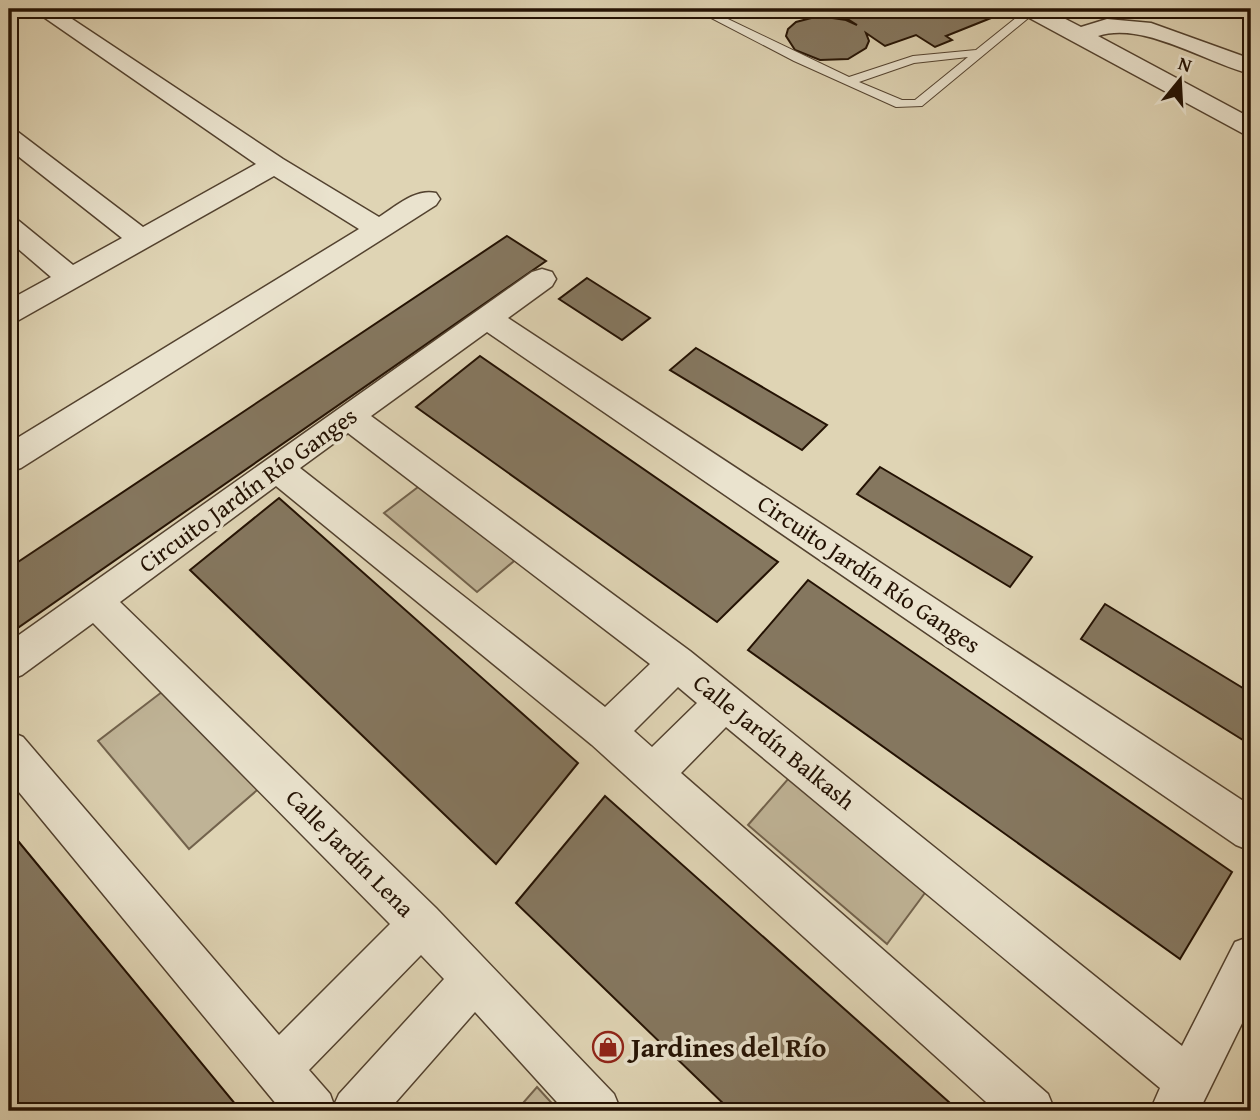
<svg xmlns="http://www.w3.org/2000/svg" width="1260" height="1120" font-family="'Gentium Book Plus',serif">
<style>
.green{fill:#bfb396;stroke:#72624c;stroke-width:2}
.building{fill:#85775f;stroke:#241203;stroke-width:2}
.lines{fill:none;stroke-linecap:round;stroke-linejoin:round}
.lane-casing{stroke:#53422f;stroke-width:2}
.street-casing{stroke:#53422f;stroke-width:3}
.lane{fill:#eae3ce;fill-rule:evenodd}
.street{fill:#eae3ce;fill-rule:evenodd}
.labels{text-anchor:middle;stroke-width:7;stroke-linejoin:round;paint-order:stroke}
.street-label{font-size:24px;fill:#241203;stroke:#eae3ce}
.near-poi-label{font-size:28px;font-weight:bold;fill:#241203;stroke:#eae3ce;text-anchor:start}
</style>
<rect width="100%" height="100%" fill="#dfd4b4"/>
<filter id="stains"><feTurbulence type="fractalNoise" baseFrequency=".00286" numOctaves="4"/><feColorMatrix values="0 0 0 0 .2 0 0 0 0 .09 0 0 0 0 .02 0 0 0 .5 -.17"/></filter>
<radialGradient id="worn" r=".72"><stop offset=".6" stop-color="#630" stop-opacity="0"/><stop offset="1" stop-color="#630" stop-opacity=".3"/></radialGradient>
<g class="green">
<polygon points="439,471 532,546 477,592 384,513"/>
<polygon points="171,685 263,785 189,849 98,741"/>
<polygon points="802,763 939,874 887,944 748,825"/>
<polygon points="537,1087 559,1111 516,1111"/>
</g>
<g class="building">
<polygon points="832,9 992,9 1001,14 946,36 952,40 935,47 916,35 885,46 866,33 869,41 866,48 848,59 820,60 795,50 786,36 788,29 796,22 819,16 846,20 857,25"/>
<polygon points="507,236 546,261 9,634 9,568"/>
<polygon points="587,278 650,318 622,340 559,299"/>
<polygon points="696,348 827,425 802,450 670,370"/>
<polygon points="480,356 778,562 717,622 416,407"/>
<polygon points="880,467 1032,557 1010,587 857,494"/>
<polygon points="279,498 578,763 496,864 190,570"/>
<polygon points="808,580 1232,872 1180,959 748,650"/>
<polygon points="1105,604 1251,693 1251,745 1081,639"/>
<polygon points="605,796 959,1111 731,1111 516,903"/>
<polygon points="9,830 241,1111 9,1111"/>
</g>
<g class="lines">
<g class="lane-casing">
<path id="lane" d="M694,9H707L849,77L913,56L976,50L1027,9L1038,10L922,106L896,107L794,61ZM968,57L915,100H902L859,82L914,63Z"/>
</g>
<g class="street-casing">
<g id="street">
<path d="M32,9H57L283,159L379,217C396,206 416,188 436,193L440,199L436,205L389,235L21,468L9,472V443L359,229L274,176L19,320L9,323V300L51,277L9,241V218L19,221L73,265L122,238L9,149V130L18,132L143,227L256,164Z"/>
<path d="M1019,9H1046L1081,27L1107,19L1151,23L1251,59V74C1206,63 1144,21 1098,36L1251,118V135L1242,133L1022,14Z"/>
<path d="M542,269L552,272L556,279L552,286L508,318L1251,806V851L1236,845L487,332L371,416L690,651L1182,1046L1235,942L1251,936V1005L1199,1111H1150L1160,1088L726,727L681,773L1048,1094L1055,1111H996L592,745L276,486L120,602L436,908L614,1094L621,1111H565L475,1012L388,1111H282L9,780V731L23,737L279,1035L390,924L93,623L22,675L9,680V642L532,272ZM348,433L650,664L605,707L300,468ZM678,687L697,703L652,747L634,731ZM421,955L444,979L339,1094L334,1105L330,1094L309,1070Z"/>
</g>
</g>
<use href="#lane" class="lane"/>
<use href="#street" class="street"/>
</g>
<defs>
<g id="shop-ring" transform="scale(1.575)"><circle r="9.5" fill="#eae3ce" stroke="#8f2418" stroke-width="1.5"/><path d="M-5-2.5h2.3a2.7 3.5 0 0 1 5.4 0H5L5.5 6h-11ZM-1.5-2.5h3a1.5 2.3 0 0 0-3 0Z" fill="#8f2418"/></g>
</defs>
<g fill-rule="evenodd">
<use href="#shop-ring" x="608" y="1047"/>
</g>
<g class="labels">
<g class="street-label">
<text transform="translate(248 490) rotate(-36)" y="8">Circuito Jardín Río Ganges</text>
<text transform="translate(869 574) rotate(34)" y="8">Circuito Jardín Río Ganges</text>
<text transform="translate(774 742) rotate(39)" y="8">Calle Jardín Balkash</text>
<text transform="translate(350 853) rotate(45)" y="8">Calle Jardín Lena</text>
</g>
<g class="near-poi-label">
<text x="631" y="1057">Jardines del Río</text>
</g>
</g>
<rect width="1260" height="1120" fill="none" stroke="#dfd4b4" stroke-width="35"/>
<rect x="10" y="10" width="1239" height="1099" fill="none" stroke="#241203" stroke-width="3.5"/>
<rect x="18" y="18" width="1225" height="1085" fill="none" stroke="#241203" stroke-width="2"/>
<g transform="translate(1180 80) rotate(18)" stroke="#eae3ce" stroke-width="5" paint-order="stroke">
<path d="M0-5L12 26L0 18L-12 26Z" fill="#241203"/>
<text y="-10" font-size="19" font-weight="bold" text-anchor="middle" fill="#241203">N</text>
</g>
<rect width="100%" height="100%" filter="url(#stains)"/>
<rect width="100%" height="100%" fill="url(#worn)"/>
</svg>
